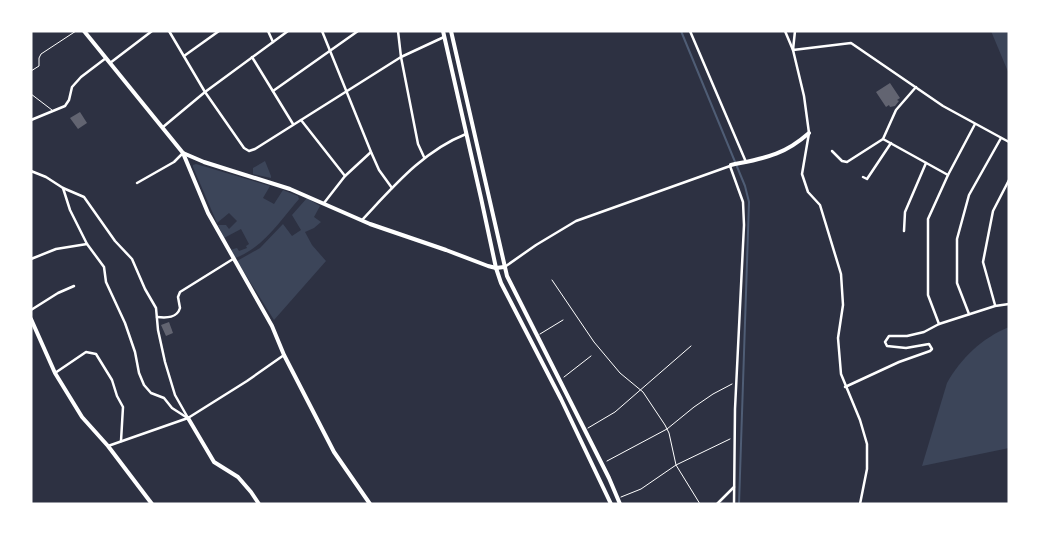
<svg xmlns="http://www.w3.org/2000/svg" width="1040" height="535" font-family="Barlow,sans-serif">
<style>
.green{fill:#3c4559}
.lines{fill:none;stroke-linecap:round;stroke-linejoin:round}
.stream{stroke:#4f5d75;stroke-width:2}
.building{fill:#626471}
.path{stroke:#fff;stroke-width:1}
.service{stroke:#fff;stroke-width:1}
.minor{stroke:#fff;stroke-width:2.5}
.tertiary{stroke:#fff;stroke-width:4}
.secondary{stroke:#fff;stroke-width:4}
</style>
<rect width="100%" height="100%" fill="#2d3142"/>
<g class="green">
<polygon points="991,31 1009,31 1009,74"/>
<polygon points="265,161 271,176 271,178 253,174 253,168"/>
<path d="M196,164L270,186L263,198L274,204L283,190L298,196L299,199C280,221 263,248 235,258L230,250L237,248L239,251L247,248L246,246L249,244L241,229L224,238L218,225H226L229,229L237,221L229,213L217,223L193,167V165Z"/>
<polygon points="307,198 320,206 314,217 321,222 314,228 305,232 312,245 326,261 274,320 237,261 260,248 283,224 292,236 301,230 292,215"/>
<path d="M1009,327V448L922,466L947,383C961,358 982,338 1009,327Z"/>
</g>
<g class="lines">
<polyline class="stream" points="681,31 745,186 749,202 739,504"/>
</g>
<g class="building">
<polygon points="890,83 900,98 897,100 899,101 895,106 890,107 889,105 886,107 876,92"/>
<polygon points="80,112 87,123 78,129 70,118"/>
<polygon points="169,322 173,333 166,336 161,325"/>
</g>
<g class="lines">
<g class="path">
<polyline points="552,280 594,342 620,373 643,392 665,425 669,433 676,465 700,504"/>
<polyline points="540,334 563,320"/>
<polyline points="564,377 591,356"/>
<polyline points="588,428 615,412 691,346"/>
<polyline points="607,461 667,429 694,407 713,394 732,384"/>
<polyline points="621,497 641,489 676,465 730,439"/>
</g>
<g class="service">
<polyline points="31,71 39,66 39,58 41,54 76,31"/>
<polyline points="31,94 52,110"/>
</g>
<g class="minor">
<polyline points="169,31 205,92 244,148 249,151 255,149 401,57 444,37"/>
<polyline points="268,31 273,42"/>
<polyline points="322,31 371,152 379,170 392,188"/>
<polyline points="398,31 401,57 418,144 424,157"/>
<polyline points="690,31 746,162"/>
<polyline points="785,31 793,50 804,96 809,133 802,174 808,192 820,205 841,274 843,305 838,338 841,374 860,420 867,444 867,469 860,504"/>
<polyline points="795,31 793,50 851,43 943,106 1009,142"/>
<polyline points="184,56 219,31"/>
<polyline points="252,57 293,124"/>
<polyline points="110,63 152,31"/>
<polyline points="916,87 896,110 883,139 948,175"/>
<polyline points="273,91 358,31"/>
<polyline points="31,120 65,106 69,100 72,87 81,77 106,58"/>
<polyline points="301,120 345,176"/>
<polyline points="163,127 205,92 288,31"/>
<polyline points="832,151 842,161 847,162 883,139"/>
<polyline points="730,166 743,202 744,225 735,409 734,504"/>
<polyline points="31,171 46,177 63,188 84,197 115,241 132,259 145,289 156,308 158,330 165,362 175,395 188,418"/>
<polyline points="863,177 867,179 891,143"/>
<polyline points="137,183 174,162 183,153"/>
<polyline points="63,188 70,210 87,244 104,267 106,282 125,323 135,352 139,373 144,385 151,393 164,398 172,408 186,417"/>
<polyline points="324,203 345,176 371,152"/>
<path d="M362,220C393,187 423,151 466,134"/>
<polyline points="904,231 905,212 926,163"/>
<polyline points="31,259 56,249 87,244"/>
<polyline points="506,266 536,245 576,221 730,166"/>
<polyline points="995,305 983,262 993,211 1009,180"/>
<polyline points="31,310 58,293 74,286"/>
<polyline points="969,314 957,283 957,239 969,195 1001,138"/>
<path d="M157,317C167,318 177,318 180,308L178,297L180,292L233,259"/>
<polyline points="939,324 928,295 928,219 948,175 975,124"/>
<polyline points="55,373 86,352 96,354 112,380 117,396 123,407 121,441"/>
<polyline points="845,387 899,362 930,351 932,349 929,344 906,348 887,346 885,342 889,336 907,336 924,332 939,324 995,306 1009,304"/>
<polyline points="108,446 188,418 247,381 284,355"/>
<polyline points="717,504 734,487"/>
</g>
<g class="tertiary">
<polyline points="183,153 208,213 272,326 284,355 334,452 370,504"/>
<path d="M731,165C764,158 783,156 809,133"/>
<polyline points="31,319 55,373 82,417 108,446 152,504"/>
<polyline points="188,418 214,462 238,477 251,492 259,504"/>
</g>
<g class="secondary">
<polyline points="84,31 183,153 204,162 290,189 370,224 446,250 488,266 496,268 504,267"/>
<polyline points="443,31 481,198 496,268 501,283 561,399 611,504"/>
<polyline points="451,31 507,276 609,478 620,504"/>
</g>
</g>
<rect width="1040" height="535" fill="none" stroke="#ffffff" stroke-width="65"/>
</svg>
